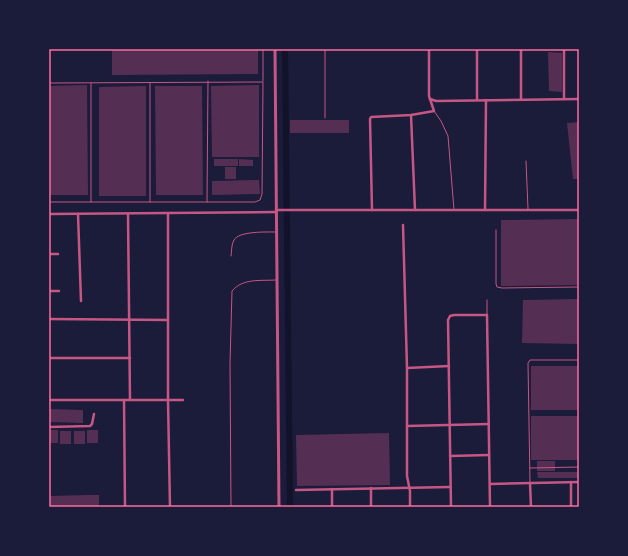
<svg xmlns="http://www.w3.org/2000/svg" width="628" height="556" font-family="'Asap Condensed',sans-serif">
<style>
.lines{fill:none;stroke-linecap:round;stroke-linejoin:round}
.canal{stroke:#12122b;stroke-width:6}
.building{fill:#542f53}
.service{stroke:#c65784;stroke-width:1}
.minor{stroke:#c65784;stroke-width:2.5}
.tertiary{stroke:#c65784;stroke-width:3}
.neatline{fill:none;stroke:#ff6b9d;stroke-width:1.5}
</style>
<rect width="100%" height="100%" fill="#1b1b3a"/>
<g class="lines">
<polyline class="canal" points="285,49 290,507"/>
</g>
<g class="building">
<polygon points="112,49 258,49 258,74 112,75"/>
<polygon points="548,52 562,53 562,92 549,91"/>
<polygon points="87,85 88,195 49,195 49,86"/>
<polygon points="259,85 259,157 212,157 211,86"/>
<polygon points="146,86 146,196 99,196 99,87"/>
<polygon points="155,86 202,86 203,195 156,195"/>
<rect x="290" y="120" width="59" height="13"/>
<polygon points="579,122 579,179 573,179 567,123"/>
<rect x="214" y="159" width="24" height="7"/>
<polygon points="239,159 253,160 253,166 239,166"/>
<rect x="225" y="167" width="11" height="12"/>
<polygon points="259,180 260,194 212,195 212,181"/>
<polygon points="579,219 579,285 501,286 501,220"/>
<polygon points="579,299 579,344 522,343 523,300"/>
<rect x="531" y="366" width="48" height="44"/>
<polygon points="49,409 83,410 83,423 49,422"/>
<rect x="531" y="416" width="48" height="44"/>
<rect x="49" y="430" width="9" height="13"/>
<rect x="87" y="430" width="11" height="13"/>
<rect x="60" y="431" width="11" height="13"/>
<rect x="74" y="431" width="11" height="13"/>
<polygon points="389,433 390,485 297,486 296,435"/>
<rect x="537" y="461" width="18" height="10"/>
<polygon points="537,472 579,472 579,478 538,478"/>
<polygon points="88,495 99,495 99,507 49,507 49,496"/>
</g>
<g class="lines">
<g class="service">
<polyline points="325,49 325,118"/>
<polyline points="263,81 263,49"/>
<polyline points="49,83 263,82 262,194 260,200 255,202 49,202"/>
<polyline points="91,83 91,202"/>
<polyline points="150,83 150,202"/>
<polyline points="434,111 441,121 448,136 454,210"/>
<polyline points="526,161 528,209"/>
<polyline points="207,202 208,81"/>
<polyline points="496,230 496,284 497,287 502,288 579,287"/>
<path d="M231,256C232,251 231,245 234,240C239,231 266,232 276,232"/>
<polyline points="487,300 487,314"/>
<polyline points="530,468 579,467"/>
<polyline points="530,482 528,363 530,360 579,360"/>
<path d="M231,507L230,363L232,291C243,278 260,281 276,280"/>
</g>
<g class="minor">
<polyline points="521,49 521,99"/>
<polyline points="430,99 436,101 579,99"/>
<polyline points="564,99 564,49"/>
<polyline points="477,100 477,49"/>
<polyline points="411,115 415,210"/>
<polyline points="276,210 579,210"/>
<polyline points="372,210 370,119 371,117 411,115 434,111 429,96 429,49"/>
<polyline points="485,210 486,100"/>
<polyline points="49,214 276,212"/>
<polyline points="78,214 81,301"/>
<polyline points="128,214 130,400"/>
<polyline points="168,214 168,400 170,507"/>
<polyline points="403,225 407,368 407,476 410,491 410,507"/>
<polyline points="49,254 58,254"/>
<polyline points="49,291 59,291"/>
<polyline points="49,319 168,320"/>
<polyline points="49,358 130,358"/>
<polyline points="407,368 449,366"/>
<polyline points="49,400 183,400"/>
<polyline points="124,400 125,507"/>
<polyline points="407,426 489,424"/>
<polyline points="49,427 90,426 92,424 94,414"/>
<polyline points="450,456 489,455"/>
<polyline points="571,482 571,507"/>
<polyline points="530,483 531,507"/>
<polyline points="490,484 579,482"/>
<polyline points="371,488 371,507"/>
<polyline points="332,489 332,507"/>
<polyline points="296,490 450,487"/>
<polyline points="451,507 448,320 450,316 454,315 487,315 490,507"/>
</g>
<polyline class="tertiary" points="275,49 279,507"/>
</g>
<rect width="628" height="556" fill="none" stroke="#1b1b3a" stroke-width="100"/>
<rect x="50" y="50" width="528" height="456" class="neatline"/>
</svg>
